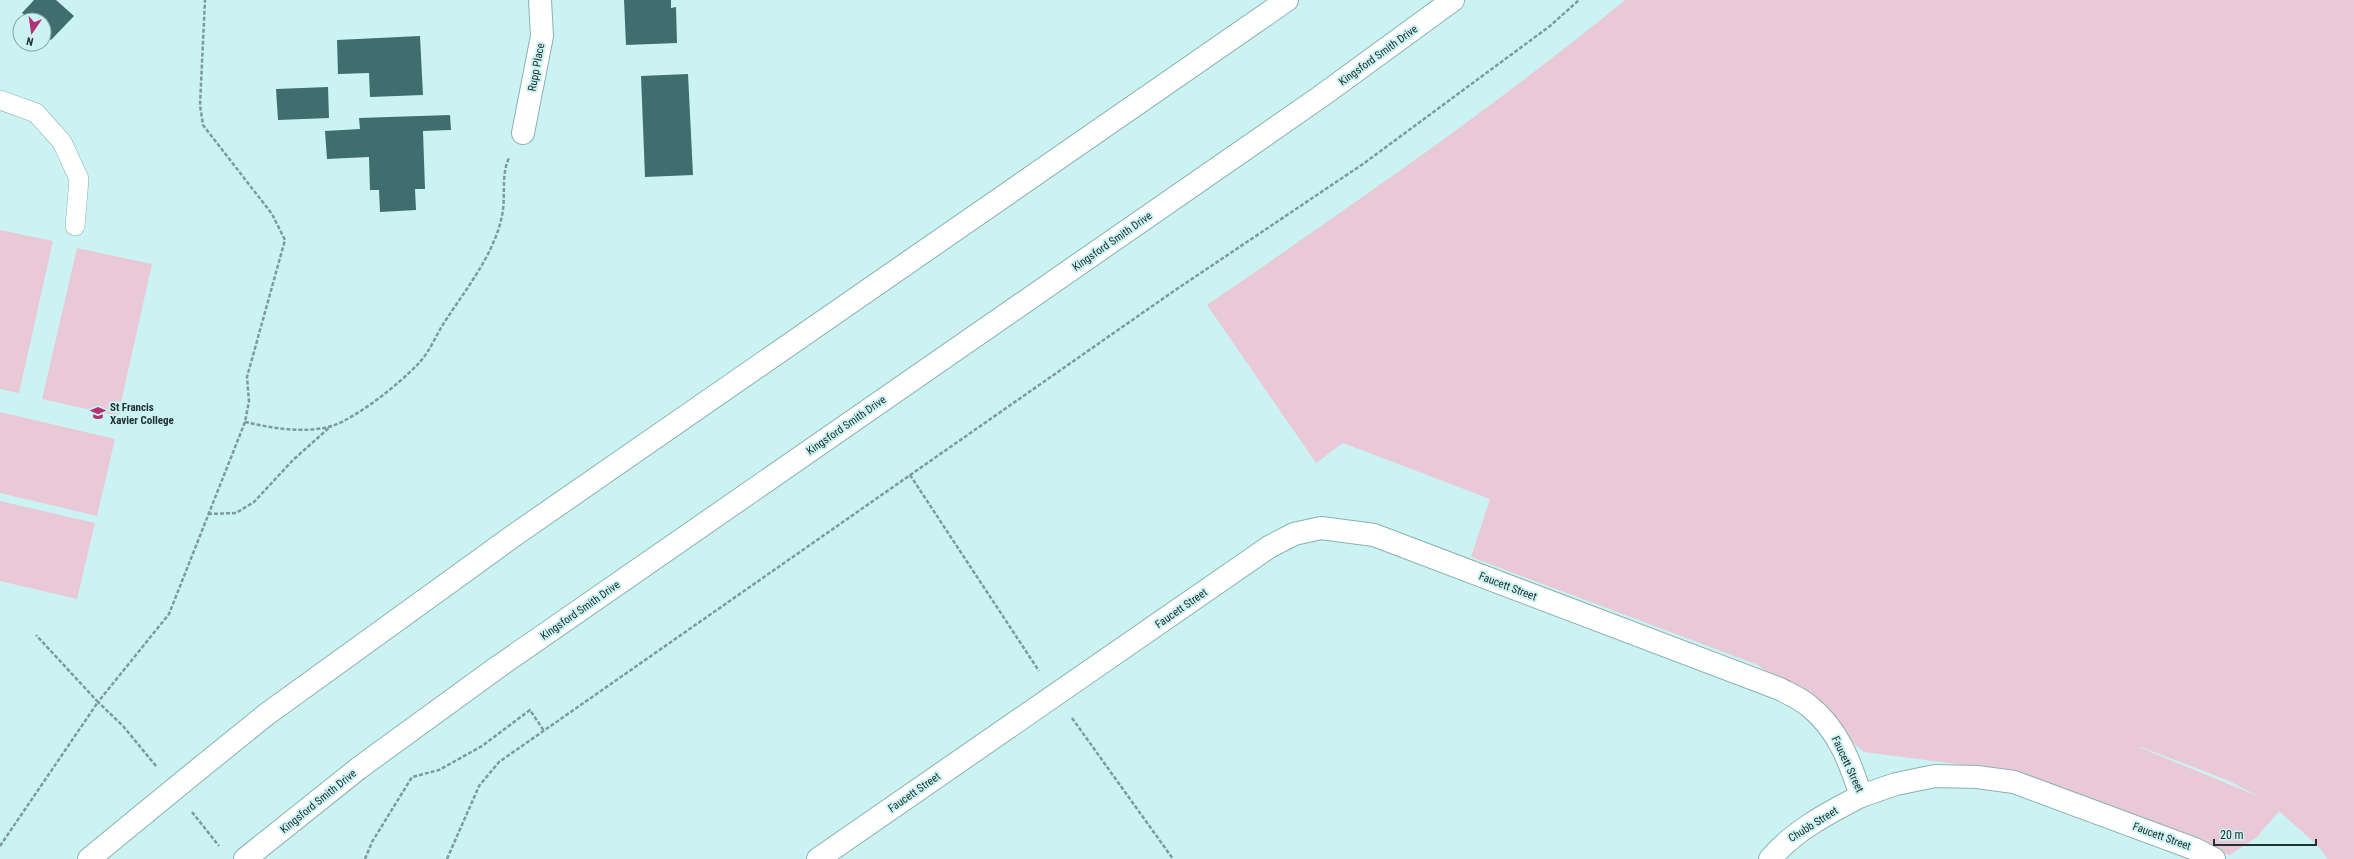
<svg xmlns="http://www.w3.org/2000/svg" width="2354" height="859" font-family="'Roboto Condensed',sans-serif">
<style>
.green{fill:#eac9d6;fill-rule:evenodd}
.building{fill:#406d6e}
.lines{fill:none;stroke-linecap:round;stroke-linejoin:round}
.service-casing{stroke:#8bb1b2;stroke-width:20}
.minor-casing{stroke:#8bb1b2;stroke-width:24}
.primary-casing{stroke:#8bb1b2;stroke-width:24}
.path{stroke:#7e9a9b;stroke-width:2.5;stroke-dasharray:4 2;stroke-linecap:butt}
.service{stroke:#fff;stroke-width:19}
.minor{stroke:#fff;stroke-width:22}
.primary{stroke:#fff;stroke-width:22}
.primary-bridge-casing{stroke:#8bb1b2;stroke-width:24;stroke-linecap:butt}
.primary-bridge{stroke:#fff;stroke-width:22}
.labels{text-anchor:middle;stroke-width:4;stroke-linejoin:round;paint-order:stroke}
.street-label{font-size:11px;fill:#223132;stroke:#cbf3f4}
.poi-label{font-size:11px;font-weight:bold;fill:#223132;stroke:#cbf3f4;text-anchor:start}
</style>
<rect width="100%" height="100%" fill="#cbf3f4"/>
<g class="green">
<path d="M1625,0H2354V859H2328L2317,845L2279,811L2257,837L2230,855L2126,823L1972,766L1864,752L1758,665L1471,557L1490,499L1343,443L1316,463L1207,305C1349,207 1491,110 1625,0ZM2141,747L2227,780L2260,797L2141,748Z"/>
<polygon points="0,230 53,241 19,393 0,389"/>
<polygon points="77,248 152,264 118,416 42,399"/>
<polygon points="0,412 115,439 97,516 0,493"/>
<polygon points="0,501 95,523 77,599 0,581"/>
</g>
<g class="building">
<polygon points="34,0 56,0 74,16 51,40 44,33 44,20 30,20 22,13"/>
<polygon points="624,0 671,0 671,8 676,7 677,43 626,45"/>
<polygon points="420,36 423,95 370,97 369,73 338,74 337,40"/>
<polygon points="688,74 693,175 645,177 641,76"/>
<polygon points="328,87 329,118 278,120 276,89"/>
<polygon points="450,115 451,130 423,131 425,189 415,189 416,210 380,212 379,190 370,190 369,157 327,159 325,131 360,129 359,118"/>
</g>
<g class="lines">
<g class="service-casing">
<polyline id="service" points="0,100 36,113 62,142 79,179 75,226"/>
</g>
<g class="minor-casing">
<g id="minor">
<polyline points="523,133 542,36 540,0"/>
<path d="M818,859L1269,547L1294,534L1321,528L1374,535L1780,689C1789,694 1801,699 1809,706C1838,729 1850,762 1861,796L1896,784L1935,776L1977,777L2014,782L2195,849L2214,859"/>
<path d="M1770,859C1795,830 1828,813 1861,796"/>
</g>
</g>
<g class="primary-casing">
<g id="primary">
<polyline points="205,764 267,714 516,534 1287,0"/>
<polyline points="89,859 145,813"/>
<polyline points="245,859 359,768 495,669 1320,97 1453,0"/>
</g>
</g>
<g class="path">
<path d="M245,422C272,428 304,434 332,426C358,417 399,384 418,364C428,354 435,338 442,326C463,293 492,258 501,220C507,199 500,177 509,158"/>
<polyline points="910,475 1039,671"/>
<polyline points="208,514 236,513 254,502 293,460 331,426"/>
<polyline points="1072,718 1173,859"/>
<polyline points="156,766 123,726 98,702 169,614 245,422 249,401 247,377 285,240 272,214 203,125 200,105 205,0"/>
<polyline points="192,812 219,846"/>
<polyline points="0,846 98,702 36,635"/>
<polyline points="365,859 372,842 412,777 439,770 482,746 530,710 544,731"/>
<polyline points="447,859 479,786 499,762 1171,293 1363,164 1550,26 1579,0"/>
</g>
<use href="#service" class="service"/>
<use href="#minor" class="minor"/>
<use href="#primary" class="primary"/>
<g class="primary-bridge-casing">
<polyline id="primary-bridge" points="145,813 205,764"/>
</g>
<use href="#primary-bridge" class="primary-bridge"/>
</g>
<defs>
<g id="school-bare" transform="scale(1.2)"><path d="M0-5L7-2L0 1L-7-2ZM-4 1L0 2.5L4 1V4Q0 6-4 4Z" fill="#b32f76" stroke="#cbf3f4" stroke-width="2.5" paint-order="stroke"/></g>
</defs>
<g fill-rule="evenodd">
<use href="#school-bare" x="98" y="413"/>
</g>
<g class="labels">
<g class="street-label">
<text transform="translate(1378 55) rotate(-36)" y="4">Kingsford Smith Drive</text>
<text transform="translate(536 67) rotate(-79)" y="4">Rupp Place</text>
<text transform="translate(1112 241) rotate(-35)" y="4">Kingsford Smith Drive</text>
<text transform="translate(846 425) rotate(-35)" y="4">Kingsford Smith Drive</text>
<text transform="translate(1508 586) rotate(21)" y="4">Faucett Street</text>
<text transform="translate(1181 608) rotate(-35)" y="4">Faucett Street</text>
<text transform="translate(580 610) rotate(-35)" y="4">Kingsford Smith Drive</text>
<text transform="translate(1848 764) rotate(65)" y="4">Faucett Street</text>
<text transform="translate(914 792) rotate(-35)" y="4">Faucett Street</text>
<text transform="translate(318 801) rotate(-39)" y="4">Kingsford Smith Drive</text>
<text transform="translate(1813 824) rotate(-32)" y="4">Chubb Street</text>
<text transform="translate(2162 836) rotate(20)" y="4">Faucett Street</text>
</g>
<g class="poi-label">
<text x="110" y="411">St Francis<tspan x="110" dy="13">Xavier College</tspan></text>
</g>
</g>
<g transform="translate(32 32) rotate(193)"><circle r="19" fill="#cbf3f4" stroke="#87a5a6"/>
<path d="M0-3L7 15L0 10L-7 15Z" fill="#b32f76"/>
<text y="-6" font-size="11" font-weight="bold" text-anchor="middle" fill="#223132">N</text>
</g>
<path d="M2214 839v6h102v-6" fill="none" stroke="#223132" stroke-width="2"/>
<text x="2220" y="839" font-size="12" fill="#223132" stroke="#cbf3f4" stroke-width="3" paint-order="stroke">20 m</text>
</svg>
